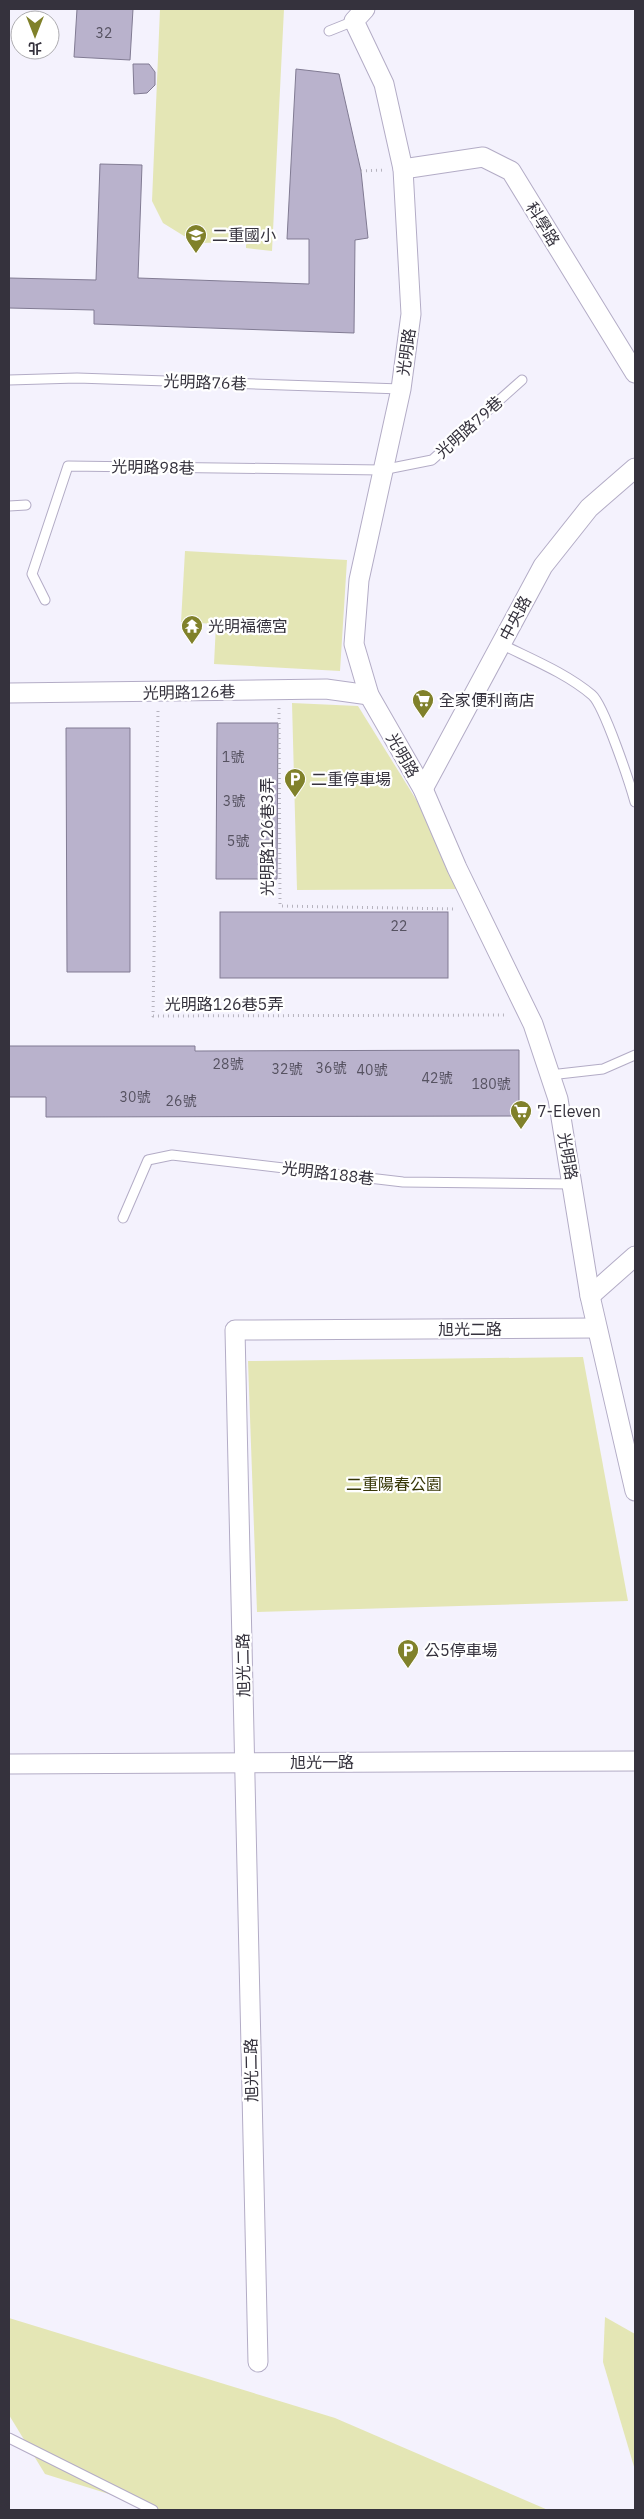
<svg xmlns="http://www.w3.org/2000/svg" width="644" height="2519" font-family="'IBM Plex Sans','Noto Sans TC',sans-serif">
<style>
.green{fill:#e4e6b5}
.building{fill:#b9b2cc;stroke:#817b93}
.lines{fill:none;stroke-linecap:round;stroke-linejoin:round}
.lane-casing{stroke:#b3acc6;stroke-width:11}
.street-casing{stroke:#b3acc6;stroke-width:21}
.path{stroke:#b6b3be;stroke-width:3;stroke-dasharray:1 4;stroke-linecap:butt}
.lane{stroke:#fff;stroke-width:9}
.street{stroke:#fff;stroke-width:19}
.labels{text-anchor:middle;stroke-width:4.5;stroke-linejoin:round;paint-order:stroke}
.number-label{font-size:14px;fill:#565261}
.street-label{font-size:16px;fill:#35323d;stroke:#fff}
.poi-label{font-size:16px;fill:#35323d;stroke:#fff;text-anchor:start}
.park-label{font-size:16px;fill:#373707;stroke:#fff}
</style>
<rect width="100%" height="100%" fill="#f4f2fd"/>
<g class="green">
<polygon points="160,9 284,9 272,251 246,248 246,231 231,242 203,243 184,236 163,223 152,201"/>
<polygon points="185,551 347,560 340,671 214,664 216,624 181,622"/>
<polygon points="292,703 358,706 417,801 459,889 297,890"/>
<polygon points="583,1357 628,1601 257,1612 248,1361"/>
<polygon points="605,2317 635,2334 635,2470 603,2362"/>
<polygon points="9,2318 335,2418 548,2510 160,2510 45,2474 9,2415"/>
</g>
<g class="building">
<polygon points="77,9 133,9 130,60 74,57"/>
<polygon points="133,64 149,64 155,72 155,85 147,93 134,94"/>
<polygon points="296,69 339,74 361,171 368,238 355,240 354,333 94,324 94,310 9,308 9,278 96,280 100,164 142,165 138,278 309,284 309,239 287,239"/>
<polygon points="217,723 278,723 277,879 216,879"/>
<polygon points="66,728 130,728 130,972 67,972"/>
<rect x="220" y="912" width="228" height="66"/>
<polygon points="9,1046 195,1046 195,1051 519,1050 519,1116 46,1117 46,1097 9,1097"/>
</g>
<g class="lines">
<g class="lane-casing">
<g id="lane">
<polyline points="329,31 354,21"/>
<polyline points="9,380 77,378 401,389"/>
<polyline points="9,506 26,505"/>
<polyline points="45,600 32,574 68,466 382,470 432,460 522,380"/>
<path d="M501,644C531,659 566,673 592,695C604,705 630,784 635,802"/>
<polyline points="550,1075 603,1069 635,1055"/>
<polyline points="123,1218 148,1160 172,1155 403,1182 572,1184"/>
<polyline points="9,2438 153,2510"/>
</g>
</g>
<g class="street-casing">
<g id="street">
<polyline points="365,9 354,21 384,84 403,169 411,314 401,389 359,580 354,644 369,695 423,789 457,868 533,1024 558,1099 590,1296 635,1491"/>
<polyline points="403,169 483,157 511,171 635,373"/>
<polyline points="9,693 326,689 369,695"/>
<polyline points="423,789 543,566 589,508 635,468"/>
<polyline points="590,1296 635,1256"/>
<polyline points="9,1764 635,1761"/>
<polyline points="258,2362 235,1330 597,1328"/>
</g>
</g>
<g class="path">
<polyline points="361,171 385,170"/>
<polyline points="279,708 280,906 456,909"/>
<polyline points="158,711 153,1016 507,1015"/>
</g>
<use href="#lane" class="lane"/>
<use href="#street" class="street"/>
</g>
<defs>
<g id="school-pin" transform="scale(1.125)"><path d="M0 17L-7.5 6A9.5 9.5 0 1 1 7.5 6Z" fill="#80812a" stroke="#fff"/><path d="M0-5L7-2L0 1L-7-2ZM-4 1L0 2.5L4 1V4Q0 6-4 4Z" fill="#fff"/></g>
<g id="temple-pin" transform="scale(1.125)"><path d="M0 17L-7.5 6A9.5 9.5 0 1 1 7.5 6Z" fill="#80812a" stroke="#fff"/><path d="M0-6L5-2H3V0L6.5 2.5H4V6H1.5V3h-3V6H-4V2.5H-6.5L-3 0V-2H-5Z" fill="#fff"/></g>
<g id="supermarket-pin" transform="scale(1.125)"><path d="M0 17L-7.5 6A9.5 9.5 0 1 1 7.5 6Z" fill="#80812a" stroke="#fff"/><path d="M-6-5.5h2.5l.6 2H6L4.5 2H-2.5L-4.4-4H-6ZM-1.5 3.2a1.3 1.3 0 1 0 .1 0ZM3 3.2a1.3 1.3 0 1 0 .1 0Z" fill="#fff"/></g>
<g id="parking-pin" transform="scale(1.125)"><path d="M0 17L-7.5 6A9.5 9.5 0 1 1 7.5 6Z" fill="#80812a" stroke="#fff"/><path d="M-3.5-5.5H1a3.5 3.5 0 0 1 0 7H-1V5.5H-3.5ZM-1-3.4V-.6H.8a1.4 1.4 0 0 0 0-2.8Z" fill="#fff"/></g>
</defs>
<g fill-rule="evenodd">
<use href="#school-pin" x="196" y="235"/>
<use href="#temple-pin" x="192" y="626"/>
<use href="#supermarket-pin" x="423" y="700"/>
<use href="#parking-pin" x="295" y="779"/>
<use href="#supermarket-pin" x="521" y="1111"/>
<use href="#parking-pin" x="408" y="1650"/>
</g>
<g class="labels">
<g class="number-label">
<text x="104" y="38">32</text>
<text x="233" y="762">1號</text>
<text x="234" y="806">3號</text>
<text x="238" y="846">5號</text>
<text x="399" y="931">22</text>
<text x="228" y="1069">28號</text>
<text x="331" y="1073">36號</text>
<text x="287" y="1074">32號</text>
<text x="372" y="1075">40號</text>
<text x="437" y="1083">42號</text>
<text x="491" y="1089">180號</text>
<text x="135" y="1102">30號</text>
<text x="181" y="1106">26號</text>
</g>
<g class="street-label">
<text transform="translate(543 224) rotate(58)" y="6">科學路</text>
<text transform="translate(406 352) rotate(-82)" y="6">光明路</text>
<text transform="translate(205 382) rotate(2)" y="6">光明路76巷</text>
<text transform="translate(469 427) rotate(-42)" y="6">光明路79巷</text>
<text transform="translate(153 467) rotate(1)" y="6">光明路98巷</text>
<text transform="translate(515 618) rotate(-62)" y="6">中央路</text>
<text transform="translate(189 692) rotate(-1)" y="6">光明路126巷</text>
<text transform="translate(403 755) rotate(60)" y="6">光明路</text>
<text transform="translate(267 837) rotate(-90)" y="6">光明路126巷3弄</text>
<text x="224" y="1010">光明路126巷5弄</text>
<text transform="translate(568 1156) rotate(80)" y="6">光明路</text>
<text transform="translate(328 1173) rotate(7)" y="6">光明路188巷</text>
<text x="470" y="1335">旭光二路</text>
<text transform="translate(243 1665) rotate(-91)" y="6">旭光二路</text>
<text x="322" y="1768">旭光一路</text>
<text transform="translate(251 2070) rotate(-91)" y="6">旭光二路</text>
</g>
<g class="poi-label">
<text x="212" y="241">二重國小</text>
<text x="208" y="632">光明福德宮</text>
<text x="439" y="706">全家便利商店</text>
<text x="311" y="785">二重停車場</text>
<text x="537" y="1117">7-Eleven</text>
<text x="424" y="1656">公5停車場</text>
</g>
<g class="park-label">
<text x="394" y="1490">二重陽春公園</text>
</g>
</g>
<rect width="644" height="2519" fill="none" stroke="#35323d" stroke-width="20"/>
<g transform="translate(35 35) rotate(180)"><circle r="24" fill="#ffffff" stroke="#aeadb1"/>
<path d="M0-4L9 19L0 12L-9 19Z" fill="#80812a"/>
<text y="-8" font-size="14" font-weight="bold" text-anchor="middle" fill="#35323d">北</text>
</g>
</svg>
